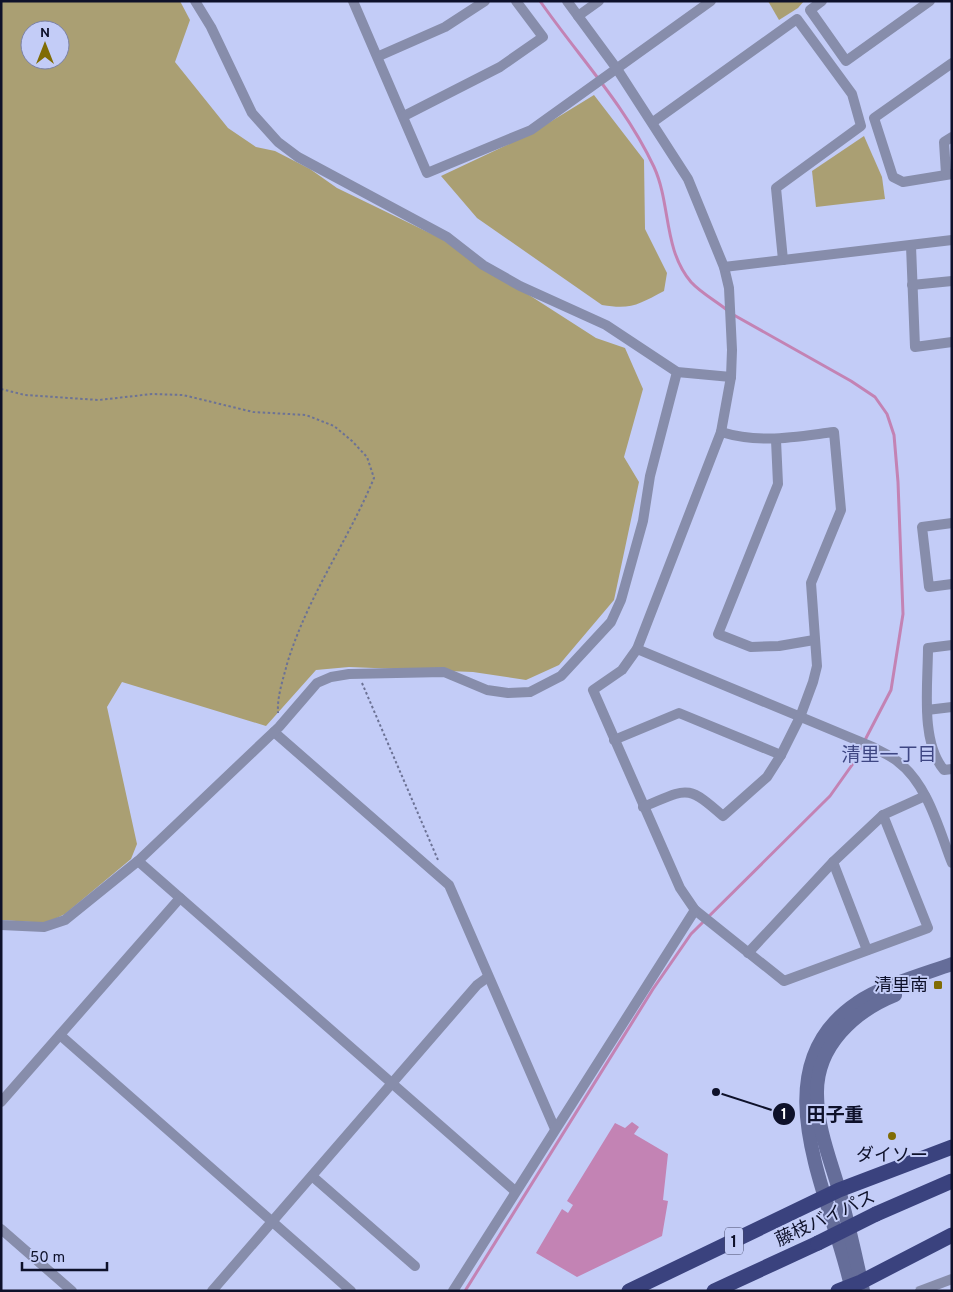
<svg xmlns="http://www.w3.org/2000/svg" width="953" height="1292" font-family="Overpass,'Noto Sans JP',sans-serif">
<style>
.green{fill:#aa9f73;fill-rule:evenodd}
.water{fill:#c383b4}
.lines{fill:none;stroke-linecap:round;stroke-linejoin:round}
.stream{stroke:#c383b4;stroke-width:3}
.path{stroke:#6c7295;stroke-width:2;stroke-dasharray:2.5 2.5;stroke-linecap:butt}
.street{stroke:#878dab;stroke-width:10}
.secondary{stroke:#656d99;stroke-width:14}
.highway{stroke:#3a427e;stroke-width:15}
.highway-bridge{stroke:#3a427e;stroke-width:15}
.poi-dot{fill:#806c05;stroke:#c3ccf7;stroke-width:2}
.labels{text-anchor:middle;stroke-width:4;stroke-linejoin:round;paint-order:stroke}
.shield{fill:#c3ccf7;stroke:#444968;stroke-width:1}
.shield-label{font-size:16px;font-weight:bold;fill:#0e112a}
.poi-label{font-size:18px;fill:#0e112a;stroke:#c3ccf7;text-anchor:end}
.street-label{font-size:18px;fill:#0e112a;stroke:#c3ccf7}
.neighbourhood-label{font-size:19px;fill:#3e4683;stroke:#c3ccf7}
.leader{fill:none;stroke:#0e112a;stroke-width:2}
.callout-dot{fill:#0e112a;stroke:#c3ccf7;stroke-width:2}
.mark-label{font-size:15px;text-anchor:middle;font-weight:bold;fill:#fff}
.callout-label{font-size:19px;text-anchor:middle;font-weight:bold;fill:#0e112a;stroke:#c3ccf7;stroke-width:4;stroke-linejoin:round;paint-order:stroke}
</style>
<rect width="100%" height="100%" fill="#c3ccf7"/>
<g class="green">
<path d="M1,1H180L190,20L175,62L228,128L256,147L275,151L310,169L337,188L440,238L596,338L625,348L643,389L624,457L639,482L614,600L559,665L526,680L473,672L349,667L316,670L266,726L122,682L107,707L137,844L131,859L65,914L47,923L1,920ZM30,30H60V60H30Z"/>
<polygon points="768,1 804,1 798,8 779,20"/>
<path d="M594,95L644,160L645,229L667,273L664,291C639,304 632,310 602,305L477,218L441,176L532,133Z"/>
<polygon points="864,136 882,177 885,199 816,207 812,171"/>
</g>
<polygon class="water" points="632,1122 639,1127 634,1134 668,1154 663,1200 668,1201 662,1236 577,1277 536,1253 562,1209 568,1213 573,1205 567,1201 615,1123 625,1128"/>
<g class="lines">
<g class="stream">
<path d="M540,1C579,57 625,105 654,167C671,204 663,249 691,282C701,293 716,301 727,310"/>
<polyline points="465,1291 653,989 691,934 830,796 852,765 891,690 903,614 898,482 894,435 887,414 875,397 851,381 732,314"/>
</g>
<g class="path">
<path d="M1,389L25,395L99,400L152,394L183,395L253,412L306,415L334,426L352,441L367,457L374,478C347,543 308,595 287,664C283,680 277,696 278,713"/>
<polyline points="362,683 438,860"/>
</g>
<g class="street">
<polyline points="195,1 211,27 252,113 278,142 298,157 447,237 483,265 520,286 606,325 677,372 731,377"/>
<polyline points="353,1 427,173 531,130 711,1"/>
<polyline points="567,1 617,69 688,179 724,267 729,288 732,350 731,377 721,432 637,649 622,670 593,690 680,888 695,910 784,981 928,928 883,815"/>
<polyline points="822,1 810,10 846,61 930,1"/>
<polyline points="578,16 599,1"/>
<polyline points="379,56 445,27 485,1"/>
<polyline points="952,63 874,118 893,177 903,182 952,174"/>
<polyline points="404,116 500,67 543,37 516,1"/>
<polyline points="653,122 797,19 852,94 861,126 776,188 783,260"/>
<polyline points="946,174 944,142 952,137"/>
<polyline points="911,246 915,347 952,342"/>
<polyline points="724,267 952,240"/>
<polyline points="912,285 952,281"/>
<polyline points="776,440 778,484 718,634 751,647 779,646 814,640"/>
<polyline points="952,523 922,527 929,587 952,584"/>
<path d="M952,645L928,648C928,684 920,742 944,770L952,769"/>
<path d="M637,649L873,747C881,752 890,755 897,761C928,784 939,830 952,863"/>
<polyline points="927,710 952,707"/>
<polyline points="274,732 449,885 555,1129"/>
<polyline points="614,740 679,713 781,755"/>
<path d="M643,807C687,789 686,783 723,816L767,777L781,755L800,717L813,682L817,666L811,583L841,510L834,432C794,437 761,444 721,432"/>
<polyline points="138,861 515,1191"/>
<polyline points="833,862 867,950"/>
<polyline points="1,925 44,927 65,920 138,861 279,727 317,683 331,677 349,674 444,672 487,690 508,693 530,692 561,676 611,622 621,600 643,521 650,476 677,372"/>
<polyline points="748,953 833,862 883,815 925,796"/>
<polyline points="60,1035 351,1291"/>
<polyline points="1,1102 180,898"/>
<polyline points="312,1176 415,1266"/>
<polyline points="1,1229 72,1291"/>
<polyline points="212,1291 477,985 488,977"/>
<polyline points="453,1291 695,910"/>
<polyline points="920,1291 952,1279"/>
</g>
<g class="secondary">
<path d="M852,1291C834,1200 756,1071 857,1003C881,986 924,974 952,964"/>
<path d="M863,1291C856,1257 848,1223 839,1190C830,1159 817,1127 817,1094C816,1046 855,1011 895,995"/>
</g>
<g class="highway">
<polyline points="876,1214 952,1181"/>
<polyline points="629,1291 839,1190 952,1147"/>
<polyline points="714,1291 818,1243"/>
<polyline points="838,1291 861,1282 952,1235"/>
</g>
<polyline class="highway-bridge" points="818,1243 876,1214"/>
</g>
<g class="poi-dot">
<rect x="933" y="980" width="10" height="10" rx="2.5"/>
<circle cx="892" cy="1136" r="5"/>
</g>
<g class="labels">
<rect class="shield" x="725" y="1227.5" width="18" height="27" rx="4"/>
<g class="shield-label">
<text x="734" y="1247">1</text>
</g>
<g class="poi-label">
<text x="928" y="991">清里南</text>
<text x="892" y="1161" text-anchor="middle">ダイソー</text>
</g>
<g class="street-label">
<text transform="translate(825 1218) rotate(-25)" y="6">藤枝バイパス</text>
</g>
<g class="neighbourhood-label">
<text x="889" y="761">清里一丁目</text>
</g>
</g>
<path class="leader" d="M716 1092L784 1114"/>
<g class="callout-dot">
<circle cx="716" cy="1092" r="5"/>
<circle cx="784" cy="1114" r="12"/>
</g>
<g class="mark-label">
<text x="784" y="1119">1</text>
</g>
<g class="callout-label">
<text x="835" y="1121">田子重</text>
</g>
<rect width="953" height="1292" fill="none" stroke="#0e112a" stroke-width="5"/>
<g transform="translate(45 45)"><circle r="24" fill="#c3ccf7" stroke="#7b81a5"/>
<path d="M0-4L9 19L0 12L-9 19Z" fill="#806c05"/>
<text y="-8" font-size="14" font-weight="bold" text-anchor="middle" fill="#0e112a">N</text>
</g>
<path d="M22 1262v8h85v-8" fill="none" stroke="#0e112a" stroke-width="2.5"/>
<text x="30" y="1262" font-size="15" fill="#0e112a" stroke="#c3ccf7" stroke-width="4" paint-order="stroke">50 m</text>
</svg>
